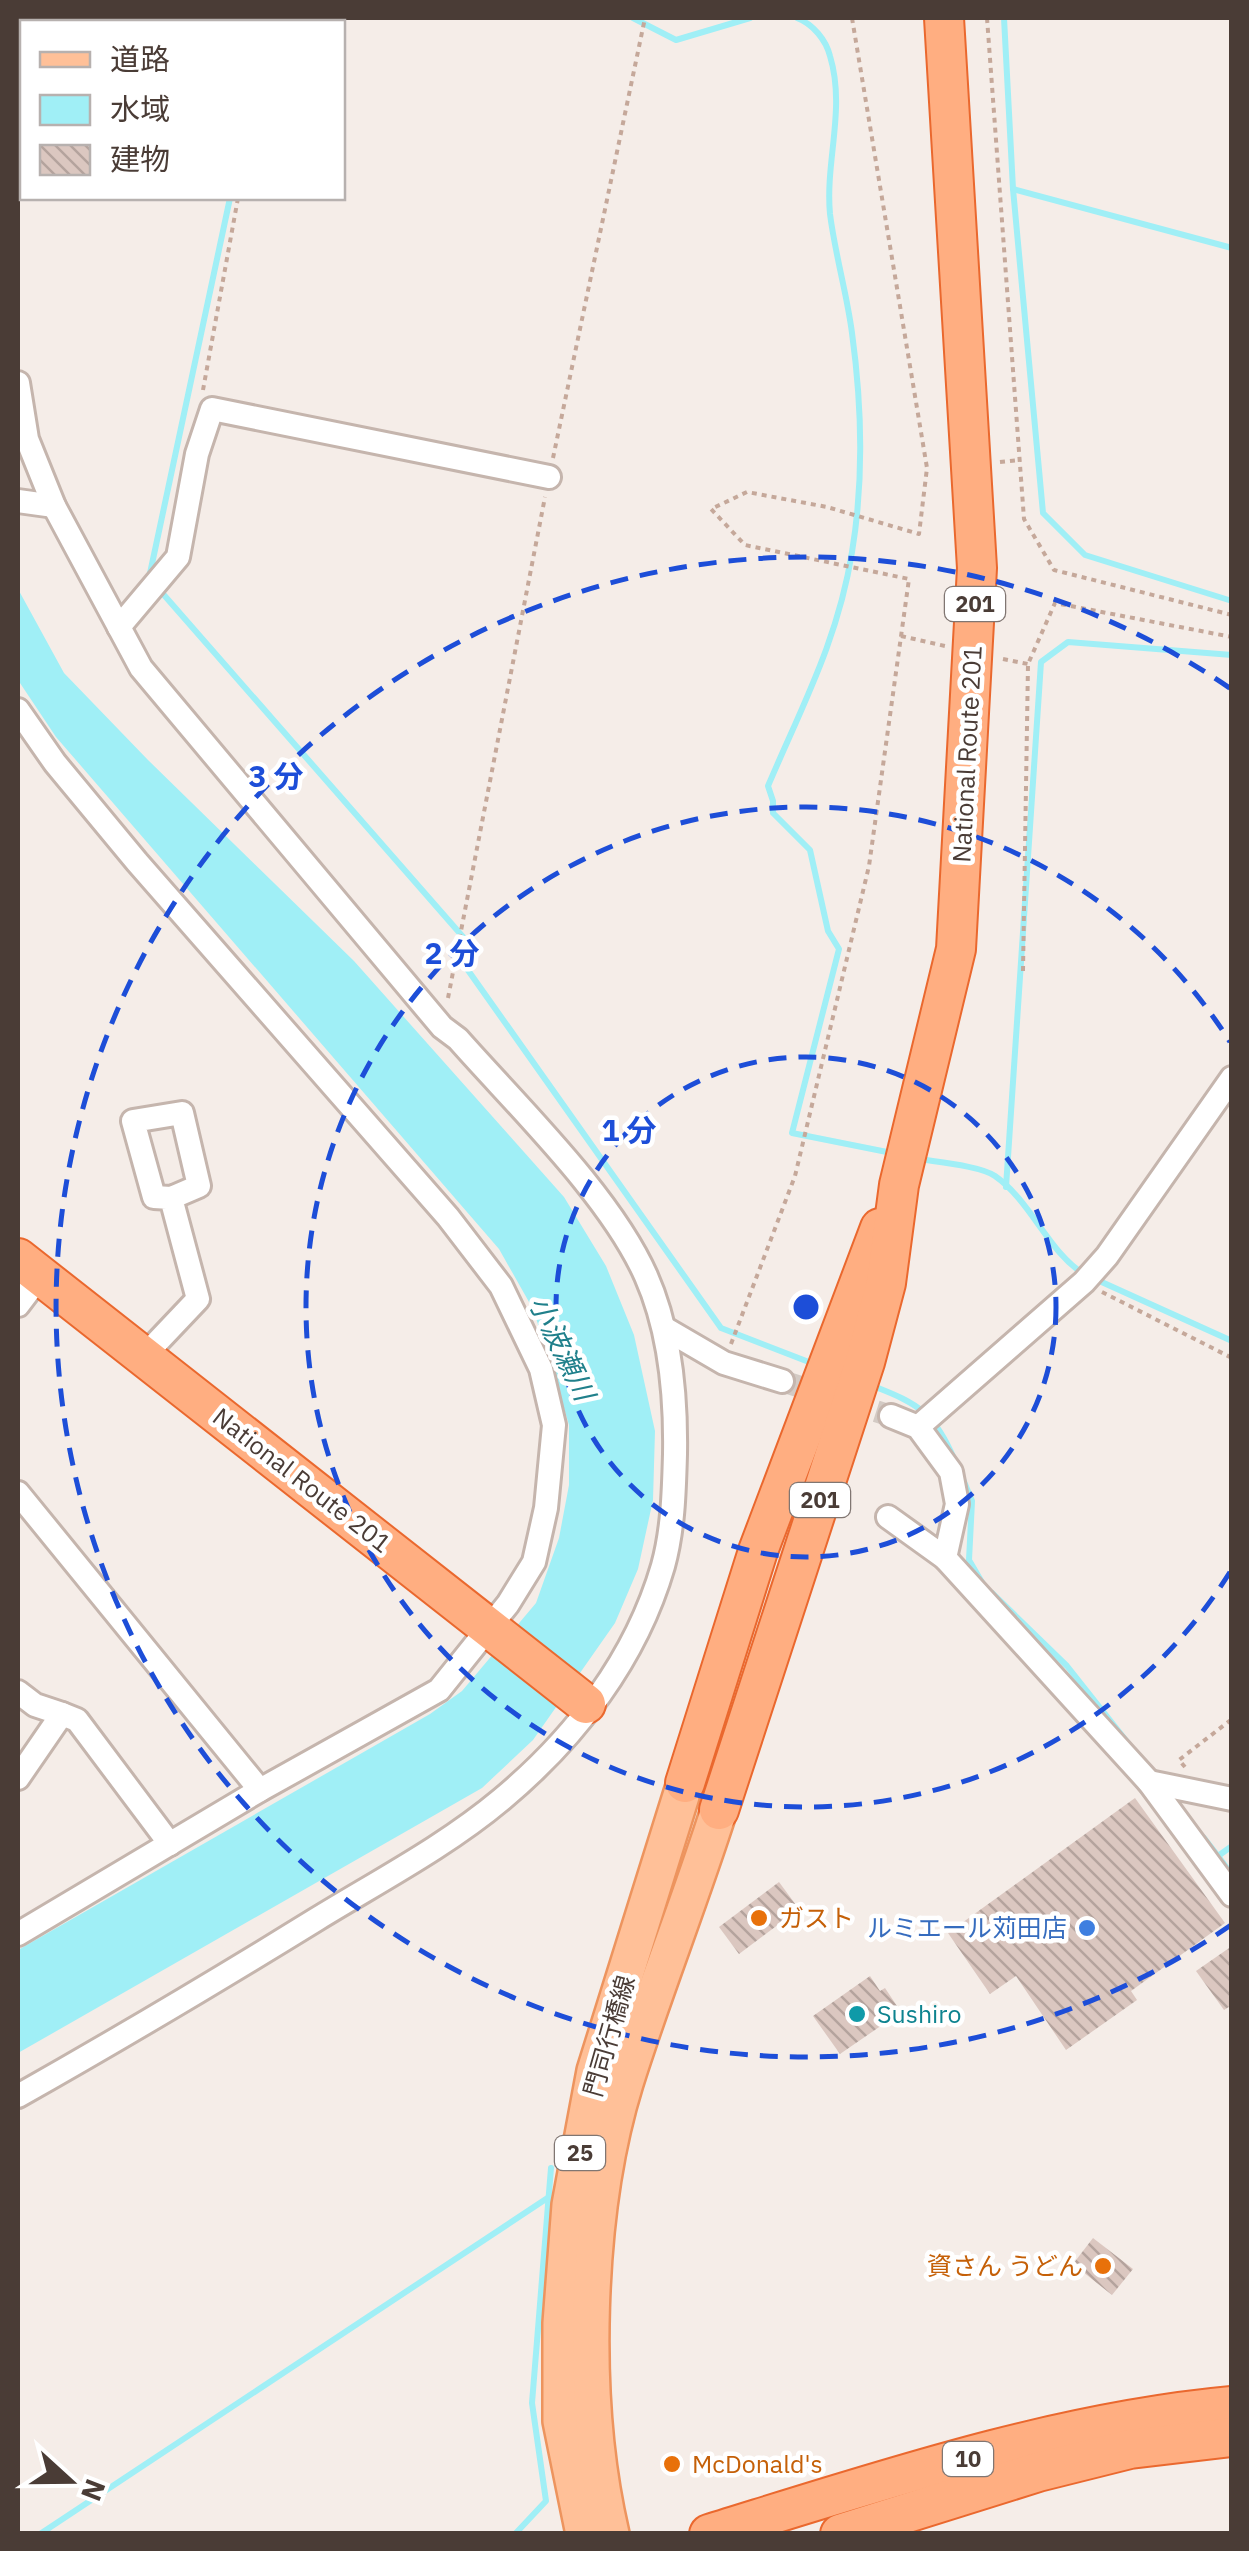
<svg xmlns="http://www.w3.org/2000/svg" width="1249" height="2551" font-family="'IBM Plex Sans','Noto Sans JP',sans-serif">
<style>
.water{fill:#a0eff6}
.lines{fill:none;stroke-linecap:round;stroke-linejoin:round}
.stream{stroke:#a0eff6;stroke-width:6}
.building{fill:url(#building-back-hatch)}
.minor-tunnel{stroke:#d3cac4;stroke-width:22;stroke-dasharray:22 11;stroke-linecap:butt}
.minor-casing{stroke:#c5b5ad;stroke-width:28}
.primary-casing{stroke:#ed945e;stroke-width:40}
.trunk-casing{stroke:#ea682e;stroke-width:42}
.path{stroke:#c5a89a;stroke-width:4;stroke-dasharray:5 5;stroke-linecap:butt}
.minor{stroke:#fff;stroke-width:22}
.primary{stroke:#ffc098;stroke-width:35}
.trunk{stroke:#ffae81;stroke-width:38}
.ring{fill:none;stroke:#1d4ed8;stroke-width:5;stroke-dasharray:18 12}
.food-dot{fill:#e8710a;stroke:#fff;stroke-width:4}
.shop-dot{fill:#3f7fe0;stroke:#fff;stroke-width:4}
.culture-dot{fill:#0f9aa8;stroke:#fff;stroke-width:4}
.labels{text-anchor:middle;stroke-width:9;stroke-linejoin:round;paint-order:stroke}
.shield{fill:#fff;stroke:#807672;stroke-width:2.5}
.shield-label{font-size:22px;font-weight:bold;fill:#4a3c36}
.street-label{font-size:25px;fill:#4a3c36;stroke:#fff}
.food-label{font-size:25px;fill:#c56008;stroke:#fff;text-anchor:start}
.shop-label{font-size:25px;fill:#366cbe;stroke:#fff;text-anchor:end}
.culture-label{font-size:25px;fill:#0d838f;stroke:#fff;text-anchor:start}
.water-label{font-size:28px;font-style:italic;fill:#20808b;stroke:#fff}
.centre{fill:#1d4ed8;stroke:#fff;stroke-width:5}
.ring-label{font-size:30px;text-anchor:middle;font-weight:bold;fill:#1d4ed8;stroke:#fff;stroke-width:9;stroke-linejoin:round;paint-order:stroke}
</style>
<defs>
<pattern id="building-back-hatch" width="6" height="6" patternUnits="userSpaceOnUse" patternTransform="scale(2.5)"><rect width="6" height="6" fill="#dbc7c0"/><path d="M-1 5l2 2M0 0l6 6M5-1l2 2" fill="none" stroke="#b4a39d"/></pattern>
</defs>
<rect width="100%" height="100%" fill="#f5ede8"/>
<polygon class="water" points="18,589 64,673 148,760 354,961 564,1197 606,1266 634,1335 655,1431 653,1500 638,1569 615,1623 533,1740 482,1788 18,2053 18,1950 430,1714 462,1691 536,1603 559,1538 569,1485 569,1425 553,1371 533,1309 499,1249 56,737 18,680"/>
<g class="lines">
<g class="stream">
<polyline points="633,18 676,40 750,18"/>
<path d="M797,18C813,24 826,40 830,56C846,109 825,161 830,214C835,254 847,294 852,333C862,406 864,480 852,552C838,640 802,706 768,786L773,801V813L810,850L828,931L839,949L792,1133L892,1153"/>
<polyline points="1004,18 1013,189 1043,513 1085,555 1232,601"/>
<polyline points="267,22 268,18"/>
<polyline points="1013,189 1232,248"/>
<polyline points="149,578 230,198"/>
<polyline points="157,587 464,938 465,966 721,1328 814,1364"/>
<path d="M919,1159C937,1162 981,1166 995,1176C1031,1201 1049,1253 1084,1274"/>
<polyline points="1006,1187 1041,662 1068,642 1232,655"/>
<polyline points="1095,1279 1232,1341"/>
<path d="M873,1386C920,1404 935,1414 955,1461"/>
<polyline points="962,1477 972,1501 969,1560 983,1584"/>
<polyline points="992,1593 1067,1666 1128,1743"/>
<polyline points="1204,1838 1218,1856"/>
<polyline points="1232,1846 1218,1856 1232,1875"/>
<polyline points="40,2534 549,2197"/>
<polyline points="515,2534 546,2501 532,2403 551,2168"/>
</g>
</g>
<g class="building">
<polygon points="1135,1798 1225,1923 1131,1991 1137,2000 1066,2050 1016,1976 990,1994 948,1933"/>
<polygon points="779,1882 799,1909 739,1954 719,1927"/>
<polygon points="1232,1946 1232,2005 1224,2010 1196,1971"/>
<polygon points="870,1976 880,1991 885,1988 901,2012 840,2054 813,2016"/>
<polygon points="1093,2238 1133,2269 1112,2295 1073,2264"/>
</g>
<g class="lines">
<polyline class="minor-tunnel" points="782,1381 891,1416"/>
<g class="minor-casing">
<g id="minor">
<path d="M18,383L27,439L54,506L141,668L442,1027L458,1039C517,1106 610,1195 646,1276C670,1330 676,1395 675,1454C674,1491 673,1530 663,1566C636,1659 575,1738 502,1799C446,1846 379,1881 317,1919C218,1980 119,2039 18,2096"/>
<polyline points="18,501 54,506"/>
<polyline points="119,627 178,557 197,454 212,409 549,477"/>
<polyline points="18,710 55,763 137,862 448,1217 501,1286 541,1369 554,1425 546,1508 534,1562 508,1604 439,1690 260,1790 18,1934"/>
<polyline points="18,1305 40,1276"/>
<polyline points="664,1328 724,1363 782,1381"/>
<polyline points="144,1356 198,1299 171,1198 199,1186 182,1113 133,1121 154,1197 171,1198"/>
<polyline points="891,1416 918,1427 951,1472 957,1504 945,1558"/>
<polyline points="918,1427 1084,1282 1107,1256 1232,1078"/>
<polyline points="18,1493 260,1790"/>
<polyline points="888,1517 945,1558 1149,1782 1232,1895"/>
<polyline points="18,1692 35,1705 62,1714 18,1778"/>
<polyline points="62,1714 77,1720 170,1844"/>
<polyline points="1149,1782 1232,1799"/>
</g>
</g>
<g class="primary-casing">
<g id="primary">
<polyline points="584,2534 561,2421 561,2323 570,2205 595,2071 685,1783"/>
<path d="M611,2534C580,2402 585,2212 625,2083C654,1991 690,1901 719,1810"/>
</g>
</g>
<g class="trunk-casing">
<g id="trunk">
<polyline points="18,1258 586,1704"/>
<polyline points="685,1783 758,1551 880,1228"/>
<polyline points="719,1810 865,1362 886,1283 899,1185 956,949 977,568 944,18"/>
<path d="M709,2534C877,2482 1056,2422 1232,2406"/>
<polyline points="840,2534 1038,2472 1130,2449 1232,2437"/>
</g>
</g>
<g class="path">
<polyline points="987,18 1024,519 1054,570 1232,615"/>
<polyline points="270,22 271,18"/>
<polyline points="203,390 238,198"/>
<polyline points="553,458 645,18"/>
<polyline points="1000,462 1021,460"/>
<polyline points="901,636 945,646"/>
<polyline points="1003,659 1028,664"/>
<polyline points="1023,971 1028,664 1055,603 1232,637"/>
<polyline points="448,998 545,497"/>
<polyline points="1102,1292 1232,1358"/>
<polyline points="731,1344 795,1176 869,866 909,579 745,545 711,509 747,492 827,507 919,534 927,468 852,18"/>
<polyline points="1185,1767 1179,1760 1232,1719"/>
</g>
<use href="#minor" class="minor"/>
<use href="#primary" class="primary"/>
<use href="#trunk" class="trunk"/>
</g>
<g class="ring">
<circle cx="806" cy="1307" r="250"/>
<path d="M1230 1572A500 500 0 1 1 1230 1042"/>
<path d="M1231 1925A750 750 0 1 1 1231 689"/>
</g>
<g class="food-dot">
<circle cx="759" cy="1918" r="10"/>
<circle cx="1103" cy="2266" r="10"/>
<circle cx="672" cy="2464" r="10"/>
</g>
<circle class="shop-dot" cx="1087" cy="1928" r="10"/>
<circle class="culture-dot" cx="857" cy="2014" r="10"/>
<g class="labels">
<g class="shield">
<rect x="945" y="587" width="60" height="34" rx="8"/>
<rect x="790" y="1483" width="60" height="34" rx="8"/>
<rect x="555" y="2136" width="50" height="34" rx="8"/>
<rect x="943" y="2442" width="50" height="34" rx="8"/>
</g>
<g class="shield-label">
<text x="975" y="612">201</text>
<text x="820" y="1508">201</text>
<text x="580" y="2161">25</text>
<text x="968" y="2467">10</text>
</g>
<g class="street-label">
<text transform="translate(967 754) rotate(-87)" y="9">National Route 201</text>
<text transform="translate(302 1480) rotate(38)" y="9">National Route 201</text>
<text transform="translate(609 2036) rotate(-74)" y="9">門司行橋線</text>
</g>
<g class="food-label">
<text x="779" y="1927">ガスト</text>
<text x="1083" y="2275" text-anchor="end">資さん うどん</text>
<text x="692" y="2473">McDonald's</text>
</g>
<g class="shop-label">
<text x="1067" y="1937">ルミエール苅田店</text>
</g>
<g class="culture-label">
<text x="877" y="2023">Sushiro</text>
</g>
<g class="water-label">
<text transform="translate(562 1348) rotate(64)" y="10">小波瀬川</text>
</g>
</g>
<circle cx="806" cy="1307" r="15" class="centre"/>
<g class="ring-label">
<text x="276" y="787">3 分</text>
<text x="452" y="964">2 分</text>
<text x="629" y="1141">1 分</text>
</g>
<rect width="1249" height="2551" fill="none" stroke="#4a3c36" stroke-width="40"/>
<rect x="20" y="20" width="325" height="180" fill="#ffffff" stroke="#b7b1af" stroke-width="2.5"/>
<rect x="40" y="52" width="50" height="15" fill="#ffc098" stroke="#b7b1af" stroke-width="2.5"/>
<text x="110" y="70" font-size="30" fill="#4a3c36">道路</text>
<rect x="40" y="95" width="50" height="30" fill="#a0eff6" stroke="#b7b1af" stroke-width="2.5"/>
<text x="110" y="120" font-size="30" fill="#4a3c36">水域</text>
<rect x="40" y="145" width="50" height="30" fill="url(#building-back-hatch)" stroke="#b7b1af" stroke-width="2.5"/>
<text x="110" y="170" font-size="30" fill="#4a3c36">建物</text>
<g transform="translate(70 2481) rotate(111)" stroke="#ffffff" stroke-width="8" paint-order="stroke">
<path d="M0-8L18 38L0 25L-18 38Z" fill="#4a3c36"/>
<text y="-15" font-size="28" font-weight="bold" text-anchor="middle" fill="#4a3c36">N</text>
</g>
</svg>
